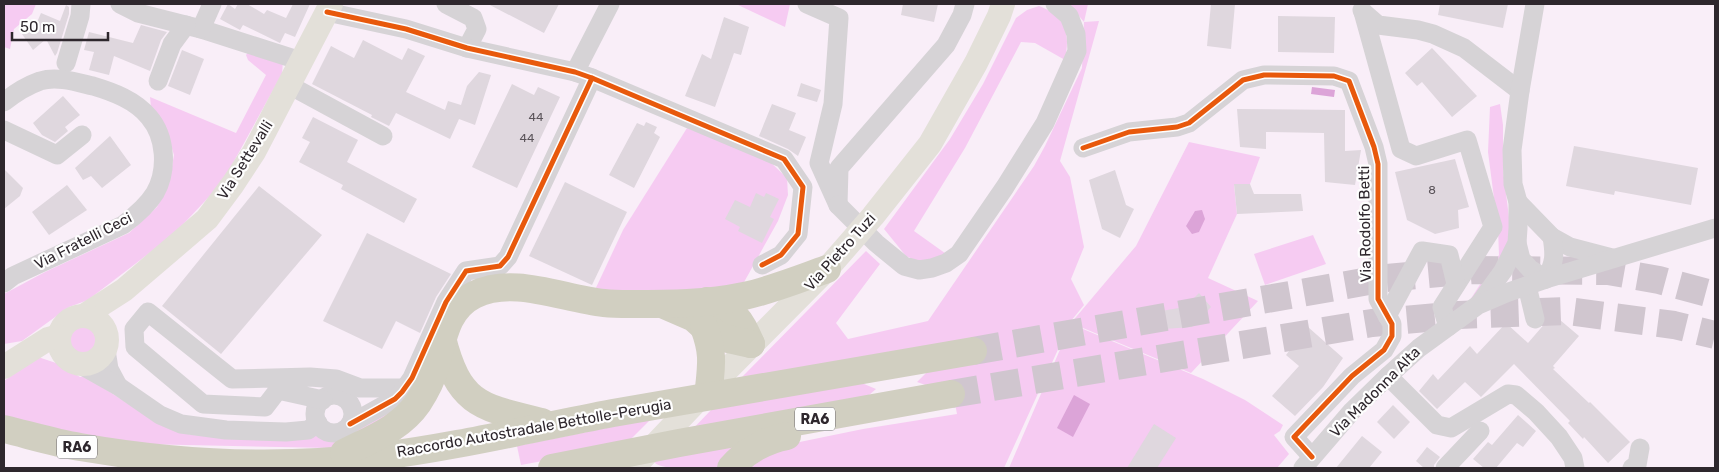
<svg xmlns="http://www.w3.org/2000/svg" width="1719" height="472" font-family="Rubik,sans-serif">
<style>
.green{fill:#f6cbf2}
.water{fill:#dca4d8}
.building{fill:#dfd7de}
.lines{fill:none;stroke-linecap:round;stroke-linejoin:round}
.highway-tunnel{stroke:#d0c6cf;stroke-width:28;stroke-dasharray:28 14;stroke-linecap:butt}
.minor{stroke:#d6d3d6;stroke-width:19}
.major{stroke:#e3e0d9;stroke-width:24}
.highway{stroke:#d1cfc1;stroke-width:28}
.cycleway-casing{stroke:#fefefe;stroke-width:8}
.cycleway{stroke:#e8590c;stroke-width:5}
.labels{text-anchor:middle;stroke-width:4.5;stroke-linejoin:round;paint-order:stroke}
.number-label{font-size:12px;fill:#5b545a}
.shield{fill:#fefefe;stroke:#6c686c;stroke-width:1}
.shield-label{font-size:14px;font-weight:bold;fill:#2e272d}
.street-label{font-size:15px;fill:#2e272d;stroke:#fefefe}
</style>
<rect width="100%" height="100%" fill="#f9eef8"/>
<g class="green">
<polygon points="4,4 36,4 32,14 14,29 10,49 4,47"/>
<polygon points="736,4 790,4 785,27"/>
<polygon points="1069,4 1088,4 1084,22 1099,21 1060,161 1070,177 1084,247 1071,279 1084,305 1071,321 1004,468 740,468 785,445 863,429 957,414 951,382 934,388 917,382 928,371 983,361 980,342 742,377 866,251 880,264 836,323 848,339 928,321 1034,166 1045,146 1082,68 1084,22"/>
<path d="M1039,6C1067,17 1070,33 1065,60L1035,43L1021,42L965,148L914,231L949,256L918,262L906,256L884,229L950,139L983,84L1016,18L1027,10Z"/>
<polygon points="249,51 283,61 282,74 222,183 173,235 88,300 69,307 22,341 4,344 4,294 45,272 129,233 157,207 169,183 174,155 167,132 151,107 150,97 236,133 266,75 248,60 246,55"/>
<polygon points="1500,104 1503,125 1503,170 1511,233 1495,275 1470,300 1499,255 1498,229 1488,152 1490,107"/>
<polygon points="687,128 766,158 787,178 788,195 778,221 743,284 658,294 594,292 623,230"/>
<polygon points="1189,142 1260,157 1250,184 1234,185 1237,214 1208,278 1258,301 1191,373 1071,323 1136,246"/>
<polygon points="1313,235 1326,264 1265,285 1254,254"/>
<polygon points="1071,324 1203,379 1245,400 1283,425 1280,431 1274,435 1289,454 1277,468 1009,468"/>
<circle cx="84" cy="340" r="15"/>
<polygon points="38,357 62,365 80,377 85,376 161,425 191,435 303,438 320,434 339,440 376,415 400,405 374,432 330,448 139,444 49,428 4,417 4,381"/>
<polygon points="857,381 876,389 862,401 687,435 712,409"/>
<polygon points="651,419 624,446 521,465 517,446"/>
<path d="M740,442L723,468C708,468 663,472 654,462L656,460Z"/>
</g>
<g class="water">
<polygon points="1312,87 1335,90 1334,97 1311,94"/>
<polygon points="1202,210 1205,219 1199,232 1192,234 1186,226 1195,211"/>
<polygon points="1074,395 1090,404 1073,437 1057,428"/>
</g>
<g class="building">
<polygon points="228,4 235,9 238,4 247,4 264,14 267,10 286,18 293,4 310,4 295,37 285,33 280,43 243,25 240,30 220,19"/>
<polygon points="488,4 559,4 544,33"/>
<polygon points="903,4 938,4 934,22 901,15"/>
<polygon points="1211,4 1235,4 1231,49 1207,46"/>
<polygon points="1440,4 1508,4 1503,28 1438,15"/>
<polygon points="66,5 69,7 69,14 57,53 55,56 46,39 33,50 22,34 35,27 41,13 60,21"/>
<polygon points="1278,16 1335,17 1334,53 1278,52"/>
<polygon points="724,17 749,27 741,55 734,53 715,107 685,96 702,54 711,59"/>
<polygon points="141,25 167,32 161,40 150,71 114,56 109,75 89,70 94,52 84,50 89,32 133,43"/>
<polygon points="363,40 402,60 408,48 425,56 406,92 445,110 448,101 461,105 467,86 479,72 491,75 475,125 459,119 450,139 396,113 389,126 371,117 372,115 312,84 331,46 354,58"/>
<polygon points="1432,48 1477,96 1452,117 1422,82 1417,86 1405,73"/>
<polygon points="182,50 204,59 190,95 168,86"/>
<polygon points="801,83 821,90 817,102 797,96"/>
<polygon points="512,84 534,95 538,87 560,97 517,188 472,167"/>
<polygon points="63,96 80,115 65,127 68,131 55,142 42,135 33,123"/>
<polygon points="772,104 796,113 789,130 806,137 798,156 788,149 759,136"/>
<polygon points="1237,109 1345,110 1345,151 1361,150 1355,185 1325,182 1324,133 1266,132 1266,149 1240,147"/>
<polygon points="313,117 358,140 347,162 417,199 404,223 341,189 343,185 299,162 310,142 302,138"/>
<polygon points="646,122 657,127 654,133 660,137 634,188 609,175 637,123 644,126"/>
<polygon points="110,136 131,165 102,188 91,176 83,180 75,168"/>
<polygon points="1574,146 1698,168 1691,205 1615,191 1614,195 1566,186"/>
<polygon points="1455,159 1469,207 1458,210 1459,228 1435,234 1407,220 1395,172"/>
<polygon points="4,169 23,188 20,196 4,209"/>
<polygon points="1115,170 1126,205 1134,209 1120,238 1102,229 1089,180"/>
<polygon points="565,182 627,212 592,285 529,256"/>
<polygon points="1234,184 1250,184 1254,194 1301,194 1303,211 1237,214"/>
<polygon points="67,185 87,210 49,235 32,212"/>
<polygon points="259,186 322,235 221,354 162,306"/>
<polygon points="756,193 764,197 766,193 779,199 770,217 774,219 762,243 738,231 740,227 725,219 735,200 750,207"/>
<polygon points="367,233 451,274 436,297 420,333 396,321 382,349 323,321"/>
<polygon points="1199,293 1211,307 1192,327 1164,329 1161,311 1185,307"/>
<polygon points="1553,314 1579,336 1553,366 1555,368 1553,369 1589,403 1590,402 1630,442 1608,463 1584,437 1583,439 1568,423 1570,421 1514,364 1481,397 1465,382 1437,409 1419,391 1433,374 1438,380 1470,346 1477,354 1506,323 1528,343"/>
<polygon points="1308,327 1343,358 1323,387 1295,416 1272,396 1299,366 1286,355"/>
<polygon points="1393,405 1410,422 1394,439 1377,422"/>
<polygon points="1518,415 1536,431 1523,447 1517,443 1496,468 1484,468 1473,459 1488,442 1492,445"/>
<polygon points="1154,424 1176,438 1157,468 1127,468"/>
<polygon points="1362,436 1382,452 1369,468 1336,468"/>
<polygon points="1427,447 1440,457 1434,465 1434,468 1424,468 1416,461"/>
</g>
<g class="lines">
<g class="highway-tunnel">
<polyline points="973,351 1386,278 1474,270 1608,271 1659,280 1715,295"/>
<polyline points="951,394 1372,323 1459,315 1567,311 1674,325 1715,335"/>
</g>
<g class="minor">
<polyline points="120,4 138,13 201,29 301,61"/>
<polyline points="446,4 473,18 477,29 467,48"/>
<polyline points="807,4 839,18 833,104 819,163 838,205 839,168 946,45 962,15 965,4"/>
<polyline points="1362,10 1363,12 1378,25 1418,30 1433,34 1464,48 1520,91"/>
<polyline points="327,12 406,29 467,48 575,72 592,78 784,159 803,187 798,234 781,255 762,265"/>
<polyline points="1363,12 1401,149 1416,156 1467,140 1493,227 1442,307 1448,327"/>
<polyline points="201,29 212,4"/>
<polyline points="66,63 80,16 81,4"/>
<polyline points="575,72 610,4"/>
<polyline points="158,81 172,44 186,25"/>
<polyline points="289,85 383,136"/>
<path d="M4,102C15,93 26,86 40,81C57,76 76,82 93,86C113,92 135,100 149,117C166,137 168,170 155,193C147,206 135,216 123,225L13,276L4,283"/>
<polyline points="4,130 57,155 82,135"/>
<polyline points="1083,148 1129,132 1177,127 1189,123 1243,80 1264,75 1334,76 1349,81 1374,147 1378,164 1378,299 1392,324 1392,336 1384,350 1352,376 1294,437 1312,457"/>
<polyline points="1518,202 1552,237 1570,247 1612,258"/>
<polyline points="838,205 876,243 904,266 919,270 932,268 946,263 959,254 1005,187 1045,123 1077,51 1076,34 1069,16 1055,4"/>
<polyline points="1517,243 1521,259 1530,269 1546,279"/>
<path d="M1546,279C1555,262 1555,255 1552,237"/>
<polyline points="1527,286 1535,319"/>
<polyline points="1479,304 1503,271 1517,243 1518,228 1518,202 1513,184 1512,150 1520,91 1535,4"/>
<polyline points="1387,316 1422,251 1449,255 1456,284"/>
<polyline points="106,350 109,369 118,386"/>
<polyline points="79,364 118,386 160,415 181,424 226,430 286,432 308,430 318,423"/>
<polyline points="1388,376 1437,425 1451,428 1508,394 1516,395 1536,412 1559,437 1573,458 1575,468"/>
<circle cx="334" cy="414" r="19"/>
<polyline points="323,400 278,390 265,407 203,404 135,347 134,329 148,312 232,379 310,377 336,379 360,388 405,388"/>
<polyline points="350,424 395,399 402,392 412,378 446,302 466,271 500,266 508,257 592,78"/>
<polyline points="1303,468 1352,411 1388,376 1419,348 1478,305 1506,293 1546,279 1715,228"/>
<polyline points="1445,468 1480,431"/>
<polyline points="1632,468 1637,465 1640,448"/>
</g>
<g class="major">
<polyline points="85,315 124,290 207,219 233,184 254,152 331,4"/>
<circle cx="83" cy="340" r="24"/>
<polyline points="4,367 48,339 59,336"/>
<polyline points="633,468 709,388 827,269 873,216 930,144 976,63 999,16 1003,4"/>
</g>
<g class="highway">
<path d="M707,301C736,312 739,317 751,344"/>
<polyline points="664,305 694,318 704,327 724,338 751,344"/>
<path d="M704,327C713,351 712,362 709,388"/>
<path d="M442,338C459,405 480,407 542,422"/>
<path d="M4,429C29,435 55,443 80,447C178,464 277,469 375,457C455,447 534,428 613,413C733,392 853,371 973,351"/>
<path d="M344,453C371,439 400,429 418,403C426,391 432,379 436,365C443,339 446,309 474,295C513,275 563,299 604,303C613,304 622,304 630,304C668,304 707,304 744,296C772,290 799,279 827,269"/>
<polyline points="552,468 679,443 951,394"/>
<path d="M731,468C745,451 766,440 787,436"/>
</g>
<g class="cycleway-casing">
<g id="cycleway">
<polyline points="327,12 406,29 467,48 575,72 592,78 784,159 803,187 798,234 781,255 762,265"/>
<polyline points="1083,148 1129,132 1177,127 1189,123 1243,80 1264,75 1334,76 1349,81 1374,147 1378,164 1378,299 1392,324 1392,336 1384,350 1352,376 1294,437 1312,457"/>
<polyline points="350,424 395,399 402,392 412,378 446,302 466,271 500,266 508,257 592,78"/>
</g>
</g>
<use href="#cycleway" class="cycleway"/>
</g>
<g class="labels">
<g class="number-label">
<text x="536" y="121">44</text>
<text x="527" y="142">44</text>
<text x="1432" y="194">8</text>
</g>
<g class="shield">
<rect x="795" y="407.5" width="40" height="23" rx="4"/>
<rect x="57" y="435.5" width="40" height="23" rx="4"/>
</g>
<g class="shield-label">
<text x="815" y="424">RA6</text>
<text x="77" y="452">RA6</text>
</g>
<g class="street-label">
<text transform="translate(245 160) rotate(-58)" y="5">Via Settevalli</text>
<text transform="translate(1365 224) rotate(-91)" y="5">Via Rodolfo Betti</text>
<text transform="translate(83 241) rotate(-27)" y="5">Via Fratelli Ceci</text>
<text transform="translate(840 252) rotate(-48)" y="5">Via Pietro Tuzi</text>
<text transform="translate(1375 392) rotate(-45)" y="5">Via Madonna Alta</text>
<text transform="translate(534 428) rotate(-10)" y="5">Raccordo Autostradale Bettolle-Perugia</text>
</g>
</g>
<rect width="1719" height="472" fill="none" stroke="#2e272d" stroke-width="10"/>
<path d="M12 32v8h96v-8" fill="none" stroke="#2e272d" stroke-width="2.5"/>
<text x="20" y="32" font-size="15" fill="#2e272d" stroke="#fefefe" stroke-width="4" paint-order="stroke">50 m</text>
</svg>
